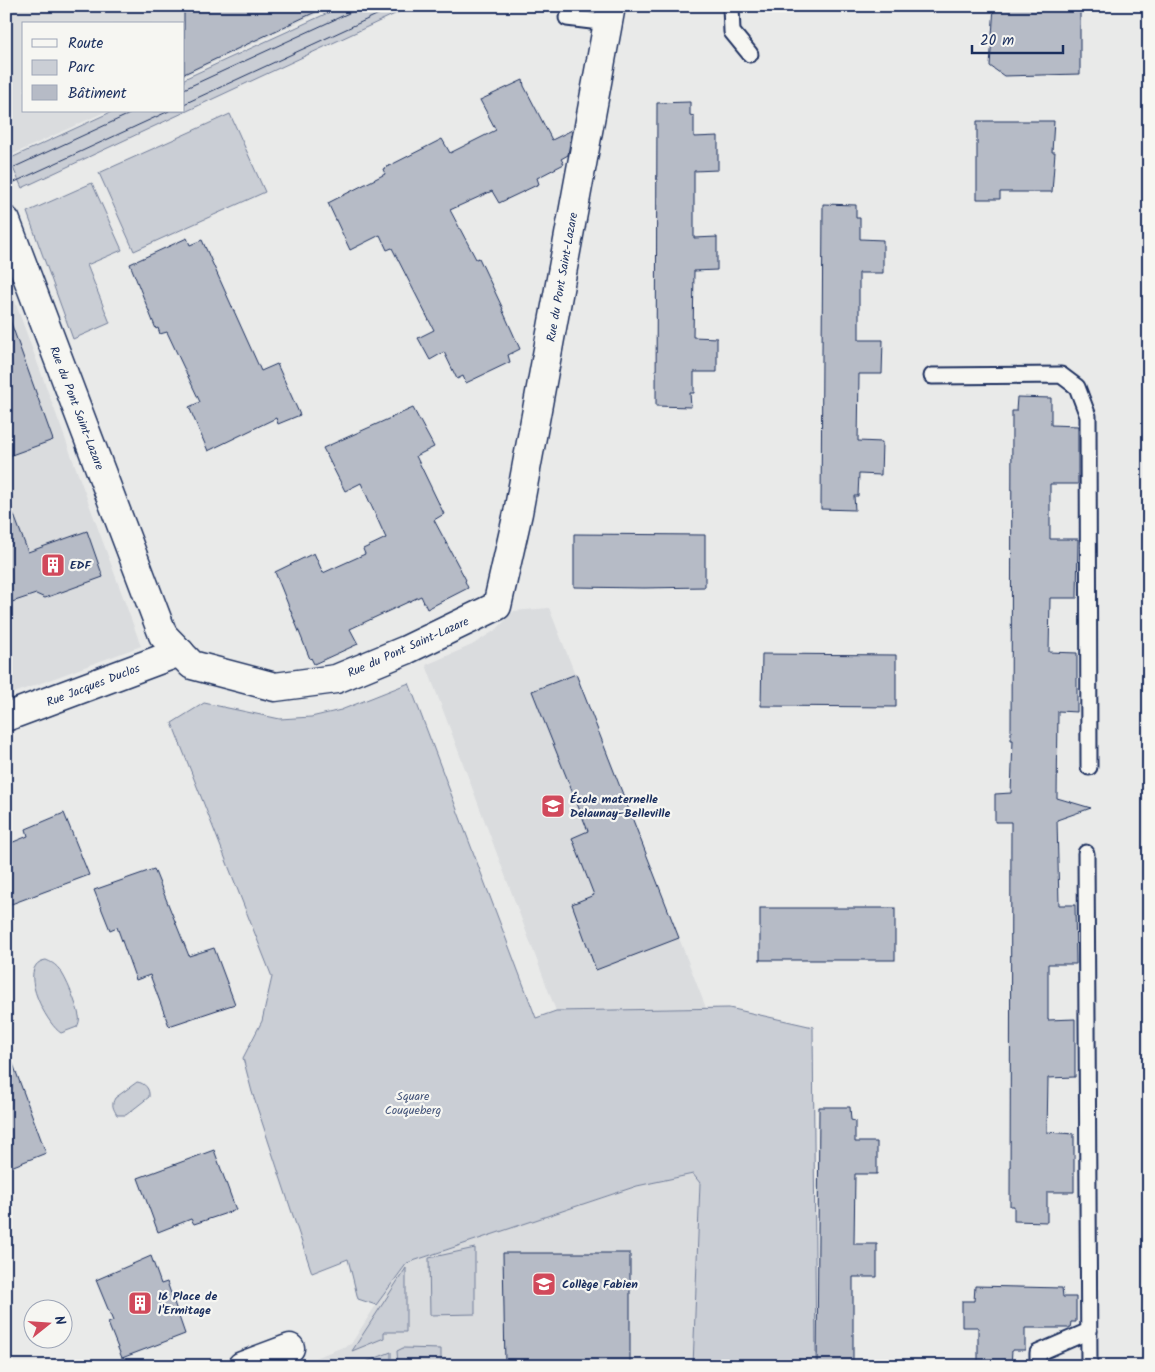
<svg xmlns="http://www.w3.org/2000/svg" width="1155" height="1372" font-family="Kalam,sans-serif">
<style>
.built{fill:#dadcde}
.green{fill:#caced5;stroke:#727e9a}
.building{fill:#b6bbc6;stroke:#1b2f5e}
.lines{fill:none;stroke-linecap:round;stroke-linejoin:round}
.lane-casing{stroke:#1b2f5e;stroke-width:19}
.street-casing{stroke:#1b2f5e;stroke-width:31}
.lane{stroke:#f6f6f2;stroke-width:15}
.street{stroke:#f6f6f2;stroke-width:28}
.tram{stroke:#1b2f5e;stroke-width:1}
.labels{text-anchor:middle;stroke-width:4.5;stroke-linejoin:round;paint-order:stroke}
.street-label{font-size:12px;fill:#1b2f5e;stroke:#f6f6f2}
.poi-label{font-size:12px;font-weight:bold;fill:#1b2f5e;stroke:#f6f6f2;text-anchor:start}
.park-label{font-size:12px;fill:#47577c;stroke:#f6f6f2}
</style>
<rect width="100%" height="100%" fill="#e9eae9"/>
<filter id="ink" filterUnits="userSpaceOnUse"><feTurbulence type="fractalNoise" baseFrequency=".02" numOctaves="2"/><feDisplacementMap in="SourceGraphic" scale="10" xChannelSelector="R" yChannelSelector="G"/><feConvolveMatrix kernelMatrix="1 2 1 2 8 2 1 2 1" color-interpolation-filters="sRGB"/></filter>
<g filter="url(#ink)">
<g class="built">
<polygon points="6,6 334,6 184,76 184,24 24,24 24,111 107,111 7,157"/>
<polygon points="6,277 141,646 6,696"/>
<polygon points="549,608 679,938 706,1008 556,1011 426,665 472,645 497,629 514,611"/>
<polygon points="693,1174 700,1183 693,1366 294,1366 351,1344 376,1305 407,1263 637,1186"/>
</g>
<g class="green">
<polygon points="343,6 412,6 22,188 9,159 113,111 184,111 184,79"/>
<polygon points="230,114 265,192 134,251 99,173"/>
<polygon points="92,183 122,250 87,265 110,323 73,339 27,212"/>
<polygon points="409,683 536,1018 556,1011 729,1008 813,1027 816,1366 693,1366 700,1183 693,1174 637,1186 407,1263 376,1305 358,1299 348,1259 312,1273 252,1092 243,1058 262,1021 272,977 172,723 204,703 280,719 311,717 341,710"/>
<path d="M46,960C51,962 55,964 59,969C66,977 77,1005 79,1016C80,1020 79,1023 77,1027L61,1033C46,1024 15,964 46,960Z"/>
<path d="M137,1082C145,1083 150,1089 149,1097L126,1115H117C113,1108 111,1105 115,1098Z"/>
<polygon points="475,1248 475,1314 430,1315 429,1258"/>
<polygon points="406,1268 406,1332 384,1332 384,1338 352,1351"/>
<polygon points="403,1348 441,1349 441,1366 398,1366 397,1351"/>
<polygon points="391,1352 391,1366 356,1366"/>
</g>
<g class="building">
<polygon points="184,6 328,6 184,74"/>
<polygon points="994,6 1080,6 1080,74 1004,76 990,66"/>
<polygon points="523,80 524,86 552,140 572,130 568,155 561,159 564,164 537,178 539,184 499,203 492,191 450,210 476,259 479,258 503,309 502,309 520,349 508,355 510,362 466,383 463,376 457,379 444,352 430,360 418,338 434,330 392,248 387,250 380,235 350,250 328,203 385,174 383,169 442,139 450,153 496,130 480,100"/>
<polygon points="690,102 690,115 694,116 694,137 718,136 718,170 694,171 694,238 717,237 717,270 694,271 693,337 717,338 717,372 694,372 694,393 690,393 691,407 656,406 657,103"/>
<polygon points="977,121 1054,121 1052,152 1055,152 1052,192 1000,192 1000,199 977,199"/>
<polygon points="823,204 856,205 856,218 860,218 860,239 883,240 883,273 859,273 859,340 883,340 882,374 859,374 858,441 882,442 881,475 859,474 858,496 854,496 855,510 821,509"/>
<polygon points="187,238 190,245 202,240 261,371 277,364 300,415 278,424 276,418 208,451 189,407 200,402 167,332 160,334 158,328 156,329 130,264"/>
<polygon points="10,320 53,440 6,457 6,321"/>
<polygon points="1017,397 1051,398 1051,425 1078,426 1078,484 1050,484 1050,539 1078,539 1077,598 1050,598 1049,652 1077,653 1077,712 1058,711 1057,798 1091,808 1057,820 1059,905 1075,905 1076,964 1048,964 1048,1020 1075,1019 1075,1077 1048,1078 1047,1132 1074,1134 1074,1192 1047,1192 1047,1222 1014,1221 1014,1206 1010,1206 1011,822 995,822 995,794 1011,793 1013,740 1011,740 1012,411 1016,411"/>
<polygon points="413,408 434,447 416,456 444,514 434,520 466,580 465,581 468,588 427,609 421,596 350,629 358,644 314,664 311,658 310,659 275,572 314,553 323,573 365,554 363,549 386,538 361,483 345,491 323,448"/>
<polygon points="6,502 9,502 28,552 87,531 103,577 45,598 36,594 6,604"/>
<polygon points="574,534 705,535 705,587 644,588 574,587"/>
<polygon points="762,654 896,655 896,707 761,706"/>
<polygon points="576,674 679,938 596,970 572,904 594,895 572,838 588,831 532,691"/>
<polygon points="64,813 89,875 6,906 6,845 28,836 26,829"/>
<polygon points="154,869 189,956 214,948 235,1004 169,1026 150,975 136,980 117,927 110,930 94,890"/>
<rect x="760" y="908" width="135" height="52"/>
<polygon points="6,1053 9,1053 46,1153 6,1169"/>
<polygon points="819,1107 850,1107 851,1120 855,1121 855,1142 877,1142 877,1174 855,1174 854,1244 877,1244 877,1277 853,1277 853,1366 817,1366"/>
<polygon points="214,1150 236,1210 194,1224 191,1219 158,1232 138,1178"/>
<polygon points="503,1253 630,1253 630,1366 505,1366"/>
<polygon points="151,1256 161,1284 167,1282 185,1334 122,1358 108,1323 113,1321 96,1280"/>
<polygon points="975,1286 1062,1288 1063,1297 1076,1297 1076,1322 1071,1322 1070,1328 1025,1328 1025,1350 1012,1350 1011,1366 978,1366 978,1327 962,1327 962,1301 974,1301"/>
</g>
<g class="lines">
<g class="lane-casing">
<g id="lane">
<polyline points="731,6 732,32 750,54"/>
<polyline points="567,18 608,23"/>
<polyline points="932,376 1061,375 1077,387 1088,416 1089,767"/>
<polyline points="1086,853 1089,1366"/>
<polyline points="1038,1366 1038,1353 1089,1331"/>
</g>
</g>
<g class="street-casing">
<g id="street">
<polyline points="6,221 163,635 192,665 275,687 336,679 406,650 497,606 518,513 611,6"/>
<polyline points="6,717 180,652"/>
<polyline points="242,1366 290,1348"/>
</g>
</g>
<use href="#lane" class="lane"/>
<use href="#street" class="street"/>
<g class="tram">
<polyline points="184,89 364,6"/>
<polyline points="184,104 396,6"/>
<polyline points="6,171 136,111"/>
<polyline points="6,186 169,111"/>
</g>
</g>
</g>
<defs>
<g id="building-square" transform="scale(1.25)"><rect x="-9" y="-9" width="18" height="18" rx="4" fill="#d1495b" stroke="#f6f6f2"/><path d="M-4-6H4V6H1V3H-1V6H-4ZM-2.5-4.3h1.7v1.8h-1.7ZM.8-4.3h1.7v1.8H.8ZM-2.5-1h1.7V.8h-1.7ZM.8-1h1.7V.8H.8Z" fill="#fff"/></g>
<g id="school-square" transform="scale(1.25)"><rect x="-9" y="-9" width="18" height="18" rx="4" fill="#d1495b" stroke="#f6f6f2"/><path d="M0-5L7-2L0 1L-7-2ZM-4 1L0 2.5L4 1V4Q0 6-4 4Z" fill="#fff"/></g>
</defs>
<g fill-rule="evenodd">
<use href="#building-square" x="53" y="565"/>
<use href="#school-square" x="553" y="806"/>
<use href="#school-square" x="544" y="1284"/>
<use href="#building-square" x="140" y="1303"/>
</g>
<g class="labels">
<g class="street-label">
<text transform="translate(562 277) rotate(-80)" y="4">Rue du Pont Saint-Lazare</text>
<text transform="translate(77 408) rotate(69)" y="4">Rue du Pont Saint-Lazare</text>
<text transform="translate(408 647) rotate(-24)" y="4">Rue du Pont Saint-Lazare</text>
<text transform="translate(93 685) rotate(-21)" y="4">Rue Jacques Duclos</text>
</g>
<g class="poi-label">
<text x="70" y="569">EDF</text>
<text x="570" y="803">École maternelle<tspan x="570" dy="14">Delaunay-Belleville</tspan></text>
<text x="562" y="1288">Collège Fabien</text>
<text x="158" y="1300">16 Place de<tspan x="158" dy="14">l'Ermitage</tspan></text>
</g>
<g class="park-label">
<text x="413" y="1100">Square<tspan x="413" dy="14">Couqueberg</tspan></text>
</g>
</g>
<rect width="1155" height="1372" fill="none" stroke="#f6f6f2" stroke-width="25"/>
<rect x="12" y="12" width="1130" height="1347" fill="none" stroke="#1b2f5e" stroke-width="2" filter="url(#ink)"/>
<rect x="22" y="22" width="162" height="90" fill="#f6f6f2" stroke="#9ea6b7"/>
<rect x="32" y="39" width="25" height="8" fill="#f6f6f2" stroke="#9ea6b7"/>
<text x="68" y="48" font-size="15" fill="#1b2f5e">Route</text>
<rect x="32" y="60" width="25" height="15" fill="#caced5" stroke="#9ea6b7"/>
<text x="68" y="72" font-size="15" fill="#1b2f5e">Parc</text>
<rect x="32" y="85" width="25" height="15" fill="#b6bbc6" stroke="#9ea6b7"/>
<text x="68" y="98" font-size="15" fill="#1b2f5e">Bâtiment</text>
<g transform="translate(48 1324) rotate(73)"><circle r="24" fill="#f6f6f2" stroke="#9ea6b7"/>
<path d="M0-4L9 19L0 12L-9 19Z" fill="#d1495b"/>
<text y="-8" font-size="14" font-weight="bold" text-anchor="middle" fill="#1b2f5e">N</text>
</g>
<path d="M972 45v8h91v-8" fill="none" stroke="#1b2f5e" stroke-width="2.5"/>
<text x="980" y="45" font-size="15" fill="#1b2f5e" stroke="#f6f6f2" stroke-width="4" paint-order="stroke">20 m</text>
</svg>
